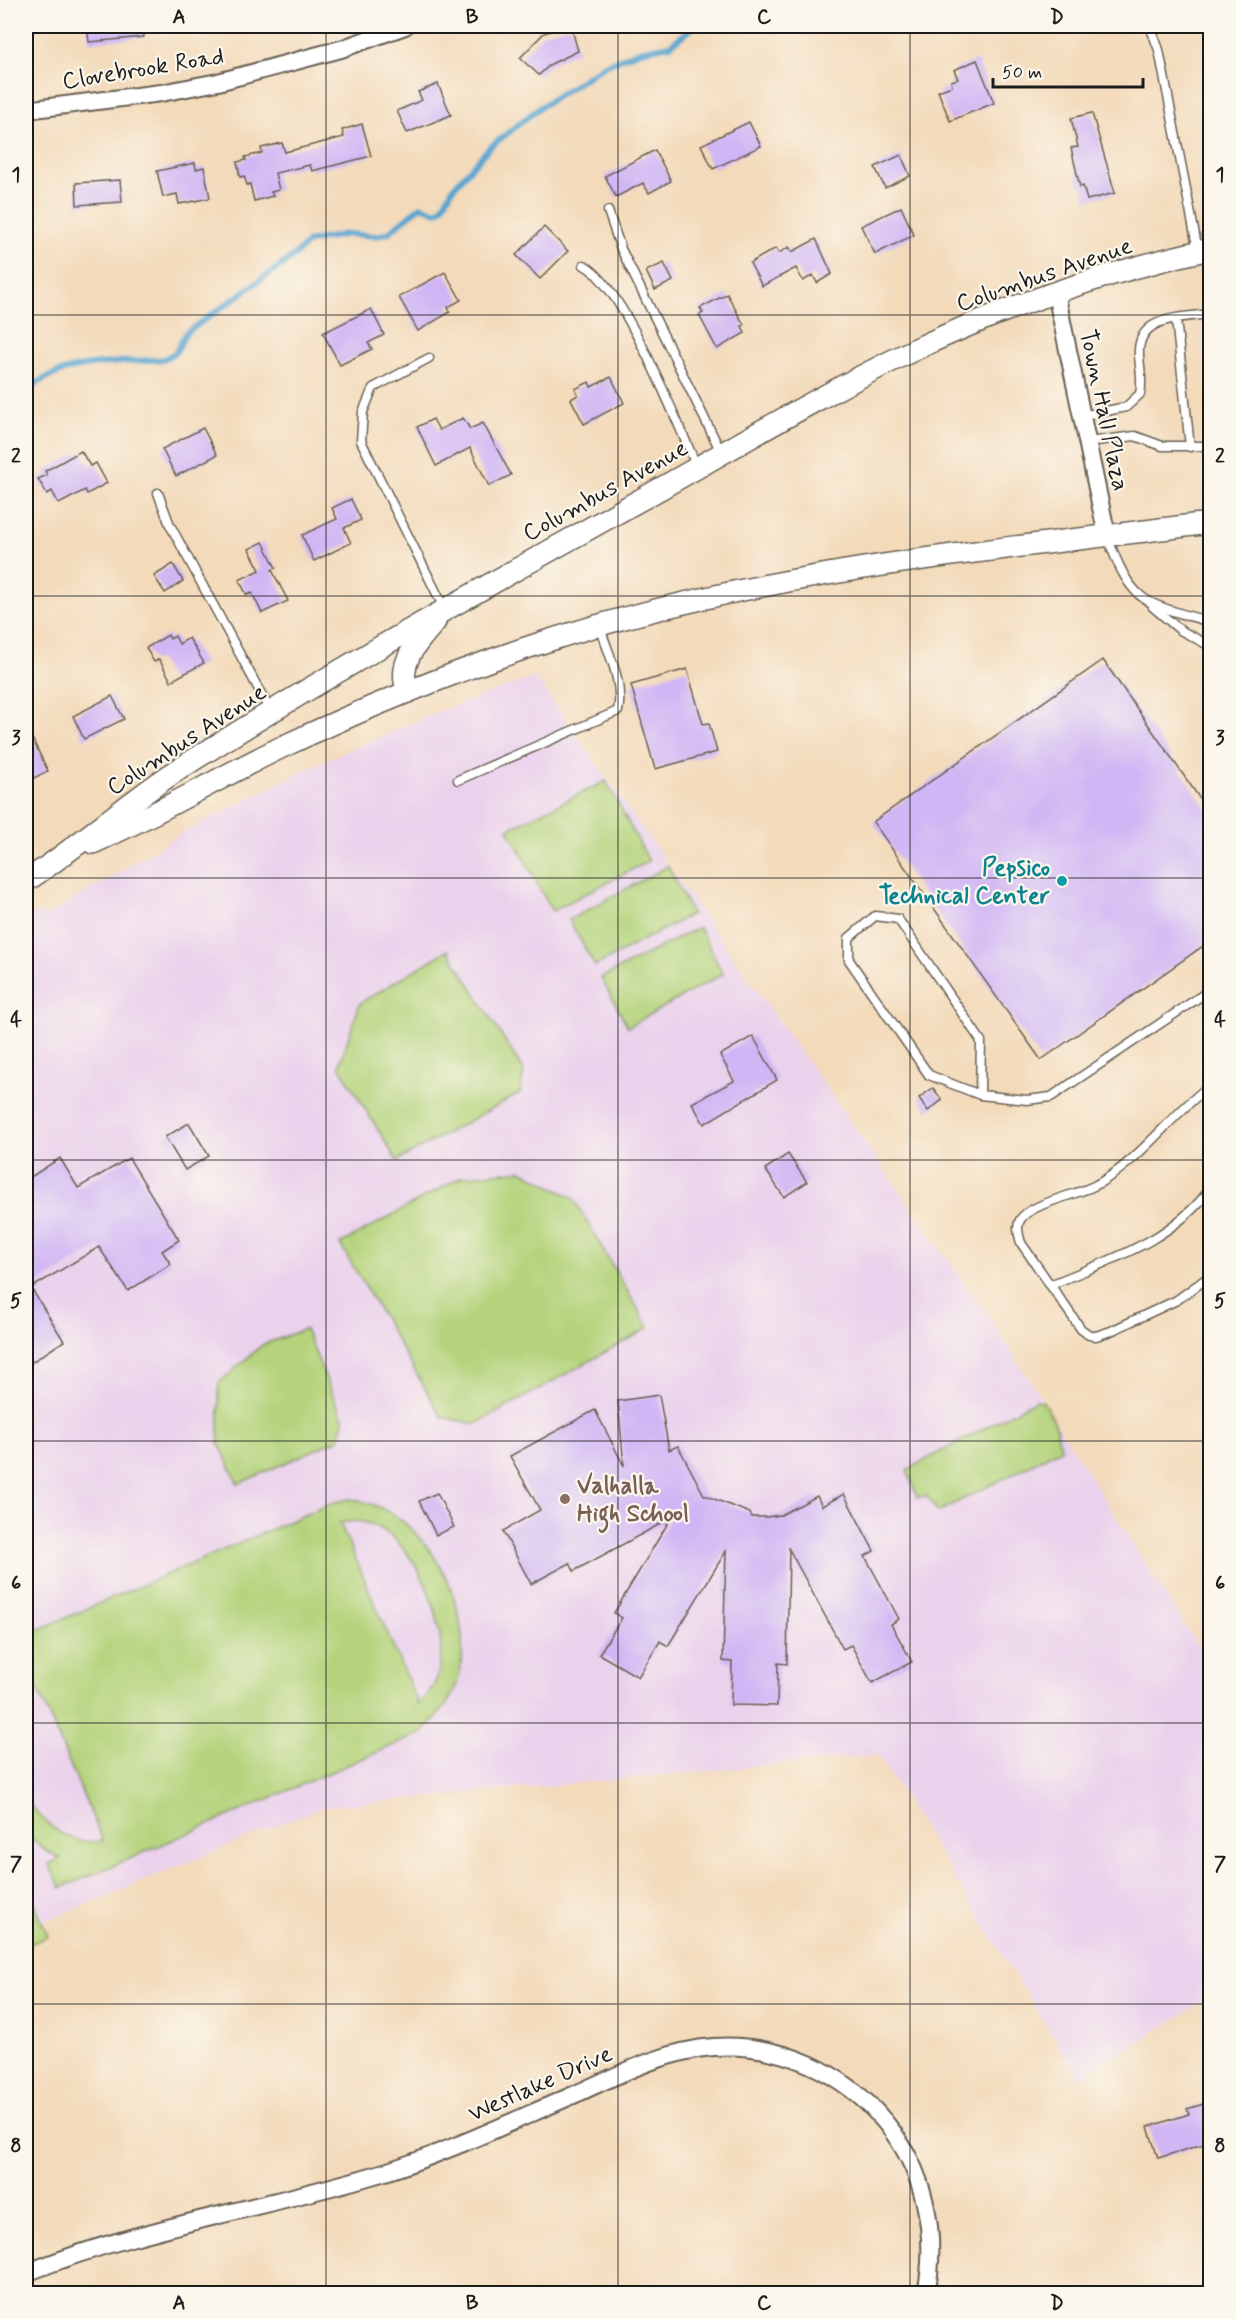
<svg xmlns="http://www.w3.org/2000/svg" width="1236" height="2319" font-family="Mynerve,sans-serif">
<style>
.built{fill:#ead1ec}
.green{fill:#b4d37b;stroke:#68784c;stroke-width:1.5;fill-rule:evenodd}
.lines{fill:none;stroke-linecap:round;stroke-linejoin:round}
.stream{stroke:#57a4d0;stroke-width:6}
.building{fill:#d0b6f4}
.service-casing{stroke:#675e53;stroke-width:11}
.minor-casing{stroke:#675e53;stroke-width:20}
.tertiary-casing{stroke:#675e53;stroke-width:24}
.service{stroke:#fff;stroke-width:8}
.minor{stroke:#fff;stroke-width:16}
.tertiary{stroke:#fff;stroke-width:21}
.grid{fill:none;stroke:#1c1c1c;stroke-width:1.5;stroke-opacity:0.55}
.culture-dot{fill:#0f9aa8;stroke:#fbf7ec;stroke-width:2}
.education-dot{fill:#8d6e63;stroke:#fbf7ec;stroke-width:2}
.labels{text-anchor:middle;stroke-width:4.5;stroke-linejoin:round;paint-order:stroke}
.street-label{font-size:24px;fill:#1c1c1c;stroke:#fbf7ec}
.culture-label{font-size:24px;font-weight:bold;fill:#0d838f;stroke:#fbf7ec;text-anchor:end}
.education-label{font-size:24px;font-weight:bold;fill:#785e54;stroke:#fbf7ec;text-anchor:start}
.neatline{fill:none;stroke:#1c1c1c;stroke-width:2}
.grid-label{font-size:20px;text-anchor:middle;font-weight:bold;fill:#1c1c1c}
</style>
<rect width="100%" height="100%" fill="#fbf7ec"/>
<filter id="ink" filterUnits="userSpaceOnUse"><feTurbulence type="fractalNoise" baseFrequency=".0167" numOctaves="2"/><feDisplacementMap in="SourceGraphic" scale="12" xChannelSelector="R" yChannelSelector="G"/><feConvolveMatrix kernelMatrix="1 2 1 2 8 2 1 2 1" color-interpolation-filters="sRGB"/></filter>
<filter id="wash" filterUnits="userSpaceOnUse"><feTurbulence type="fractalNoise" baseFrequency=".008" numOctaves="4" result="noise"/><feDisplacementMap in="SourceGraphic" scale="24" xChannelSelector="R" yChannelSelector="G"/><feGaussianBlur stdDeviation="1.35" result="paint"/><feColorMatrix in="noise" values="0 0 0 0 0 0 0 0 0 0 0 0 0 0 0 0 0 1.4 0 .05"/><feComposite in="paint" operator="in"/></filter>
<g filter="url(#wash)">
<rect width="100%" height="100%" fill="#f3daba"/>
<polygon class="built" points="535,677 999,1332 1210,1666 1210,1997 1080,2079 878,1755 322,1807 26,1929 26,921 41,911 46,917 181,834 306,769 435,713"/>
<g class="green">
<polygon points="606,781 649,861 552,911 508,829"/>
<polygon points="668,866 692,914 595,966 569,920"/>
<polygon points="699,927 723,974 628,1027 601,978"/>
<polygon points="448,950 524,1071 520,1093 397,1161 339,1066 360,1003"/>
<polygon points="521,1170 573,1198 649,1328 476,1424 442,1417 340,1244 461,1177"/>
<polygon points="305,1329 344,1421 339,1439 238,1484 219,1443 219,1383 262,1345"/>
<polygon points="1036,1400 1043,1401 1055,1423 1061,1449 938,1512 927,1496 917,1497 907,1470"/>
<path d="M349,1499C426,1507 478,1609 458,1680C452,1702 437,1717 422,1733L61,1888L49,1864L60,1858L46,1851L26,1833V1800C47,1826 68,1846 103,1841L26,1662V1635L332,1503ZM356,1521C362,1522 368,1523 374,1525C421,1546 455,1636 435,1683C431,1692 424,1698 418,1704L340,1523Z"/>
<polygon points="26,1884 48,1936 26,1946"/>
</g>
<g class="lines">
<path class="stream" d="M26,392C61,359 118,364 164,359L176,352L186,333L293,257L308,242L347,234L376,236L388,233L421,206L437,212L442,208L453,188L489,148L539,108L605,65L640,51L670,45L695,26"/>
</g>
<g id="blocks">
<g class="building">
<polygon points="87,26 143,26 144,37 89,42"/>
<polygon points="571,26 578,51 551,64 539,75 520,58 544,33"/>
<polygon points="977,60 994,103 950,121 938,91 952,86 951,81 958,79 954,70"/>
<polygon points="438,84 451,115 407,133 397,111 422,100 418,92"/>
<polygon points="1092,113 1115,193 1087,200 1083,186 1080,187 1071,148 1078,147 1071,118"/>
<polygon points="749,122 761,146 713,169 701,145"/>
<polygon points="362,124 371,156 312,171 310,165 275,173 279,190 271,192 273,196 254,201 250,184 247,185 244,176 240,177 237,162 246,160 245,157 262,153 261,148 282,143 285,152 344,137 342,130"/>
<polygon points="655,150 671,181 649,193 643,183 616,197 605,176"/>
<polygon points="901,155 910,176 885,188 875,167"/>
<polygon points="195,163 196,169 204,167 210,198 179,204 177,194 163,197 157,171"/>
<polygon points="120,180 122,202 77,205 76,183"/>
<polygon points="901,207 914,235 875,254 861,226"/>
<polygon points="544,227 568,251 540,279 516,255"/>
<polygon points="816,239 832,274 817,283 813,275 803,281 796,268 762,286 750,263 776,248 779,253 789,247 792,252"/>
<polygon points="664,263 673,281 655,290 646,271"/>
<polygon points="445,272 461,300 448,307 450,312 418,331 399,297"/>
<polygon points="727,294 744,325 742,326 745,333 717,349 699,315 703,313 700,308"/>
<polygon points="371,309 384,335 368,343 372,349 340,365 323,333"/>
<polygon points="611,377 624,403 584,424 571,399 578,395 575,389 589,382 591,387"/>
<polygon points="463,418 470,429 483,423 511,475 489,486 470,448 436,466 417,427 433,419 439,430"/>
<polygon points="203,428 217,455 176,476 162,449"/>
<polygon points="81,451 90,466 96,463 107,483 87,494 85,490 59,504 52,491 47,494 38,479 47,475 45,471"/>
<polygon points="351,499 361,520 344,528 351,543 314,561 302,535 337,519 332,508"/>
<polygon points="263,542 276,568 272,570 288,601 262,613 252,593 247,595 239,580 260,570 249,549"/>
<polygon points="173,564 183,581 165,593 154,576"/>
<polygon points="168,635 170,639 175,636 179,644 189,638 204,663 171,681 159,659 154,662 146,648"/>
<polygon points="1103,660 1210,813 1210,941 1041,1060 873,822"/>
<polygon points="687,669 703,724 709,723 717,752 655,769 631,685"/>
<polygon points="112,696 124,719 84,739 73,716"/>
<polygon points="26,726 48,771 26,782"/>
<polygon points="753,1036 777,1080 704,1124 692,1103 734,1081 720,1055"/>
<polygon points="933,1088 942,1100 928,1111 919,1098"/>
<polygon points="189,1123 209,1156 185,1170 165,1137"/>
<polygon points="788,1154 807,1182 784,1197 765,1169"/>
<polygon points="60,1158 78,1188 129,1158 179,1240 162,1251 171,1264 128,1291 99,1247 31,1288 64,1341 26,1366 26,1180"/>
<polygon points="659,1395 669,1450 678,1446 704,1495 750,1513 752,1517 766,1517 781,1515 817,1496 822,1506 844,1494 874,1551 865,1556 899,1619 891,1624 912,1662 872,1683 851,1645 843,1649 789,1549 787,1664 778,1663 777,1706 731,1705 732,1662 723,1661 726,1551 668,1646 660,1641 638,1677 599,1654 622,1618 614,1613 671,1518 574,1571 570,1563 531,1584 503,1531 540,1510 510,1456 595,1410 624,1466 618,1401"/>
<polygon points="437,1493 454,1527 436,1535 419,1501"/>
<polygon points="1207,2103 1210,2114 1210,2142 1158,2158 1148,2127 1189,2114 1187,2109"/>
</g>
</g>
</g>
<g filter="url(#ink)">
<use href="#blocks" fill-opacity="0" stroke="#675e53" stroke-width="1.5"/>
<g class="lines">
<g class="service-casing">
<g id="service">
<polyline points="1150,26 1159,50 1198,251"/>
<polyline points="608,211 621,249 722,454"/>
<path d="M584,265C624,286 676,421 697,467"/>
<polyline points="1176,319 1190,447"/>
<polyline points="429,358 373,388 363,412 361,441 445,610"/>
<path d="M1082,416L1126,407L1140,394C1143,381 1140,369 1139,356C1136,315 1182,318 1210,314"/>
<polyline points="1088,442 1135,436 1162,446 1210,446"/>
<polyline points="158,493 170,525 271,712"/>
<path d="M1107,536C1133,606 1143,602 1210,622"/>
<polyline points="1153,607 1180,630 1210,646"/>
<path d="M458,780L618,711C624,683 608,652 599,625"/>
<path d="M1210,1088L1208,1087C1169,1117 1138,1163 1094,1186C1076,1195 1029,1204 1020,1220C1016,1228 1019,1235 1021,1243L1081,1329L1089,1335L1096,1336L1111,1331L1177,1300L1210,1276"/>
<polyline points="980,1095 981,1041 898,919 875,916 849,938 849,960 929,1075 980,1095 1027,1100 1051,1097 1210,990"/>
<path d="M1050,1285C1107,1261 1172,1241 1210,1189"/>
</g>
</g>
<g class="minor-casing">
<g id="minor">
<polyline points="26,110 161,93 218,82 341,49 405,26"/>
<polyline points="1056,293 1107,536"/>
<path d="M26,2273C143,2226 268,2208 388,2171C453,2150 515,2120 578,2093C620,2074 667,2050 714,2047C780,2043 843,2071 885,2122C925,2170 938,2233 926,2294"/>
</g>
</g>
<g class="tertiary-casing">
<g id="tertiary">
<path d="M408,692C396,663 417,643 435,622"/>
<path d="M93,843C158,814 218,778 282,747C367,707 455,671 544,642C761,571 986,551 1210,523"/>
<path d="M26,881C77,848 122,807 173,773C333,670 500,579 665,486C748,439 830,390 916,349C1009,305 1110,271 1210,249"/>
</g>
</g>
<use href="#service" class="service"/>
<use href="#minor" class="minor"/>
<use href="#tertiary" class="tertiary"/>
</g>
</g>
<path class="grid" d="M326,26V2294M618,26V2294M910,26V2294M26,315H1210M26,596H1210M26,878H1210M26,1160H1210M26,1441H1210M26,1723H1210M26,2004H1210"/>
<circle class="culture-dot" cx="1062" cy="881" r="6"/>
<circle class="education-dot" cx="565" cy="1499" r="6"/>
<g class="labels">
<g class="street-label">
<text transform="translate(143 68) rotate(-9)" y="8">Clovebrook Road</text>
<text transform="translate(1044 274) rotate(-19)" y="8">Columbus Avenue</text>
<text transform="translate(1105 410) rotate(78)" y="8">Town Hall Plaza</text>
<text transform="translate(605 490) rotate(-29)" y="8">Columbus Avenue</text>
<text transform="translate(186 739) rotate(-33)" y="8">Columbus Avenue</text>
<text transform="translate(540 2083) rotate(-24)" y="8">Westlake Drive</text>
</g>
<g class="culture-label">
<text x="1050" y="875">Pepsico<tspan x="1050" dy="28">Technical Center</tspan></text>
</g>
<g class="education-label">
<text x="577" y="1493">Valhalla<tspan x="577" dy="28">High School</tspan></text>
</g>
</g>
<rect width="1236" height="2319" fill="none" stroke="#fbf7ec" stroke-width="66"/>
<path d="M993 78v9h150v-9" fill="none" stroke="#1c1c1c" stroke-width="3"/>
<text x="1002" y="78" font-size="18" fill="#1c1c1c" stroke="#fbf7ec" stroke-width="4.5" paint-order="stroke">50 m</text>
<rect x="33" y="33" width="1170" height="2253" class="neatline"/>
<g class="grid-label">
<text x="179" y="23">A</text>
<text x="472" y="23">B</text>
<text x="764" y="23">C</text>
<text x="1057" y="23">D</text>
<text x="16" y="181">1</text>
<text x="1220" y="181">1</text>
<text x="16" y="462">2</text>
<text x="1220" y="462">2</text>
<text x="16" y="744">3</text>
<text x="1220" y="744">3</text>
<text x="16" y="1026">4</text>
<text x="1220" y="1026">4</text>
<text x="16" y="1307">5</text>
<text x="1220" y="1307">5</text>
<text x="16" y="1589">6</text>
<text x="1220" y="1589">6</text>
<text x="16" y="1870">7</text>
<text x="1220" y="1870">7</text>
<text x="16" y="2152">8</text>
<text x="1220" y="2152">8</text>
<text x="179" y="2309">A</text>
<text x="472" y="2309">B</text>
<text x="764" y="2309">C</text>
<text x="1057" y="2309">D</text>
</g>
</svg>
